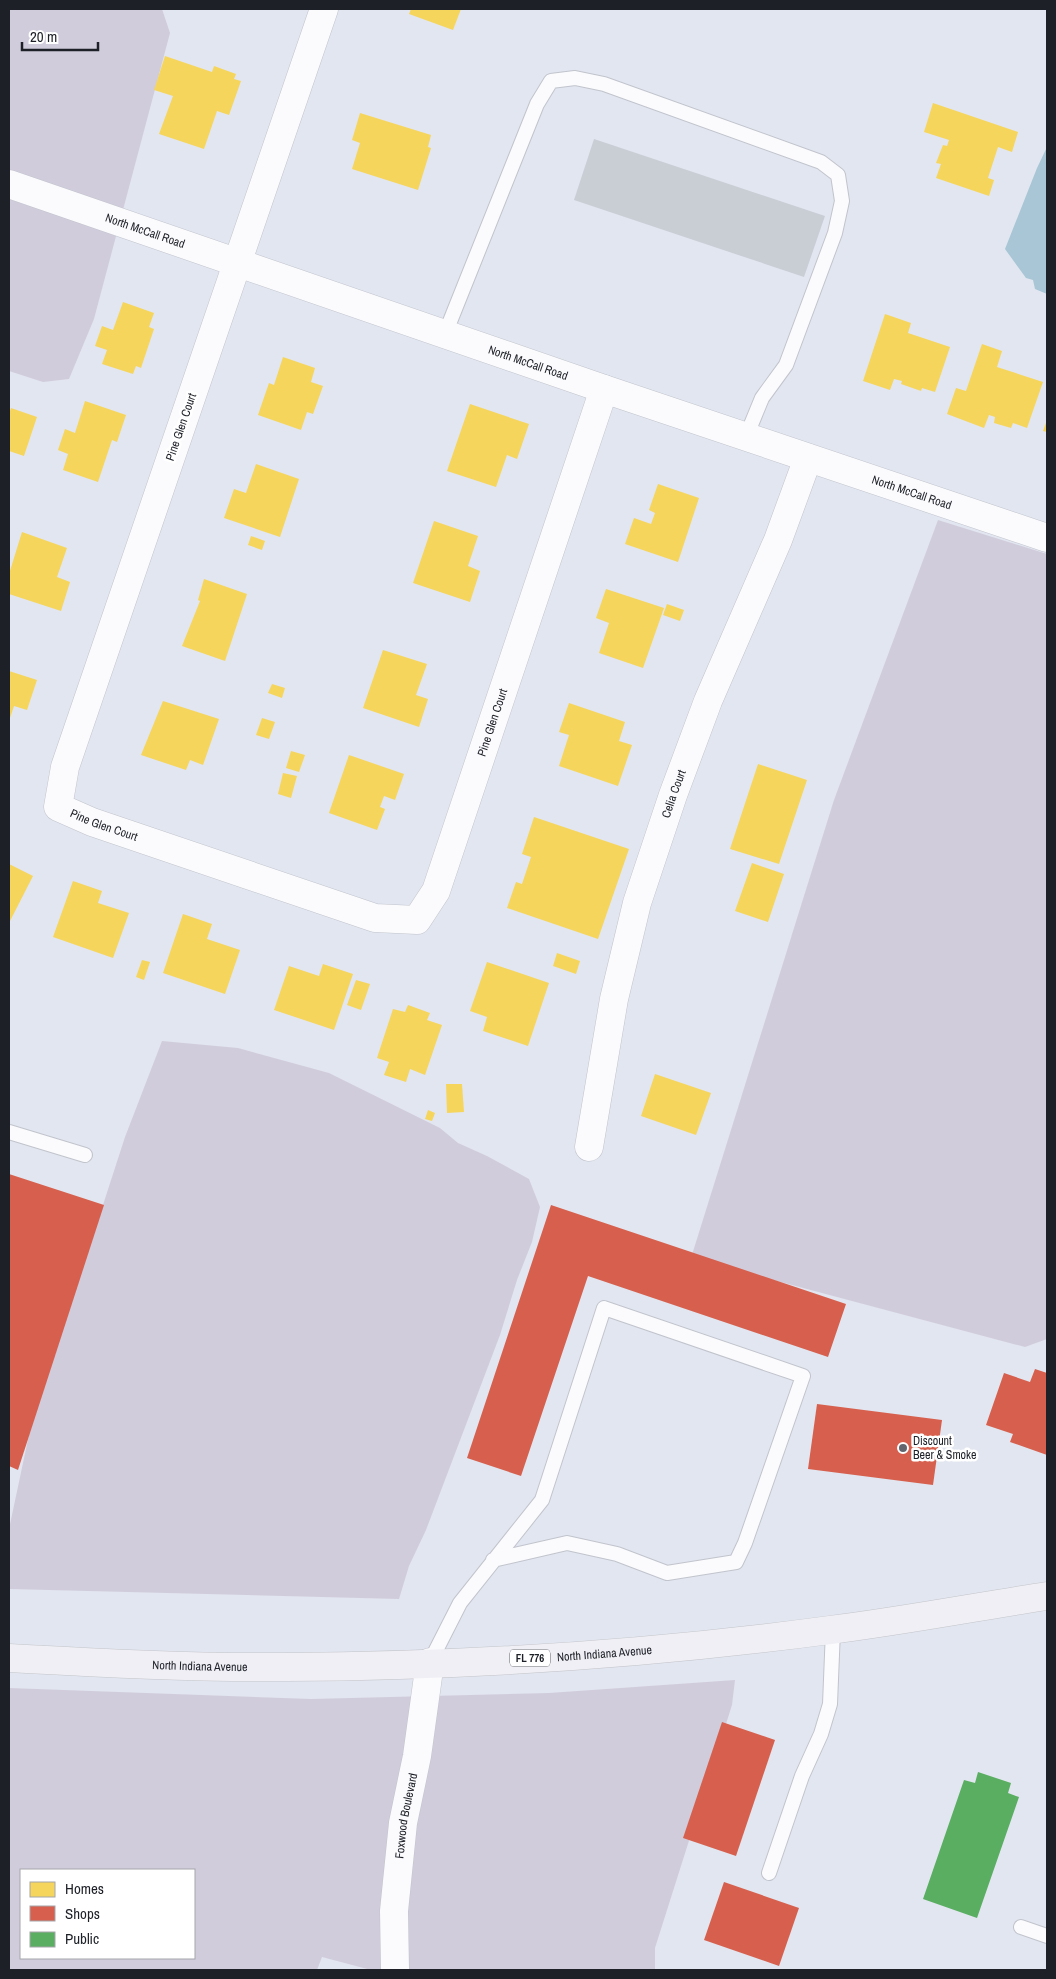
<svg xmlns="http://www.w3.org/2000/svg" width="1056" height="1979" font-family="'Archivo Narrow',sans-serif">
<style>
.green{fill:#d1ccdc;fill-rule:evenodd}
.water{fill:#a8c6d5}
.homes{fill:#f6d55c}
.shops{fill:#d6604d}
.public{fill:#5aae61}
.building{fill:#c9ced5}
.lines{fill:none;stroke-linecap:round;stroke-linejoin:round}
.lane-casing{stroke:#c1c4cc;stroke-width:16}
.street-casing{stroke:#c1c4cc;stroke-width:29}
.primary-casing{stroke:#c3c5ca;stroke-width:29}
.lane{stroke:#fbfbfd;stroke-width:14}
.street{stroke:#fbfbfd;stroke-width:28}
.primary{stroke:#f0eff6;stroke-width:28}
.poi-dot{fill:#62656d;stroke:#fff;stroke-width:2}
.labels{text-anchor:middle;stroke-width:5;stroke-linejoin:round;paint-order:stroke}
.shield{fill:#fff;stroke:#616368;stroke-width:1}
.shield-label{font-size:11px;font-weight:bold;fill:#1d2027}
.street-label{font-size:12px;fill:#1d2027;stroke:#fff}
.poi-label{font-size:12px;fill:#1d2027;stroke:#fff;text-anchor:start}
</style>
<rect width="100%" height="100%" fill="#e2e6f0"/>
<g class="green">
<polygon points="9,9 162,9 170,33 94,319 69,379 43,382 9,371"/>
<polygon points="938,520 1047,554 1047,1339 1025,1347 691,1258 834,800"/>
<polygon points="162,1041 238,1048 329,1073 440,1128 458,1143 487,1156 529,1179 540,1207 532,1242 517,1280 500,1335 426,1530 409,1566 399,1599 9,1589 9,1529 30,1430 125,1137"/>
<path d="M735,1680L732,1705L655,1948V1970H371L322,1957L317,1970H9V1688L311,1699L549,1693ZM21,1870H194V1958H21Z"/>
</g>
<polygon class="water" points="1047,147 1047,294 1035,289 1033,280 1026,278 1005,249 1037,168"/>
<g class="homes">
<polygon points="411,9 461,9 453,30 409,14"/>
<polygon points="165,56 212,72 214,66 236,74 234,79 241,81 229,115 217,111 204,149 159,134 173,96 154,90"/>
<polygon points="933,103 1018,132 1012,152 998,147 988,178 994,180 989,196 936,178 941,164 936,163 943,145 947,146 949,140 924,132"/>
<polygon points="360,113 431,135 428,147 431,148 418,190 352,169 360,143 352,140"/>
<polygon points="123,302 154,313 149,327 154,329 141,368 136,366 133,374 102,364 107,350 95,346 102,326 113,330"/>
<polygon points="885,314 911,323 908,333 950,347 935,392 922,388 921,391 901,384 902,381 894,379 890,390 863,381"/>
<polygon points="982,344 1002,351 997,367 1043,382 1027,428 1013,423 1011,428 994,423 995,417 989,415 984,428 947,414 956,388 966,391"/>
<polygon points="283,357 315,368 311,382 323,386 313,414 307,412 301,430 258,415 269,383 274,385"/>
<polygon points="85,401 126,415 117,442 112,440 98,482 63,470 68,454 58,450 65,429 75,433"/>
<polygon points="470,404 529,424 517,459 507,455 496,487 447,471"/>
<polygon points="11,408 37,417 24,456 9,451 9,414"/>
<polygon points="1047,420 1047,432 1043,431"/>
<polygon points="256,464 299,479 280,537 224,518 234,489 246,493"/>
<polygon points="658,484 699,498 678,562 625,544 634,518 651,524 655,513 649,510"/>
<polygon points="434,521 478,536 468,566 480,571 470,602 413,583"/>
<polygon points="22,532 67,548 57,577 70,582 61,611 9,594 9,574"/>
<polygon points="251,536 265,541 262,550 248,545"/>
<polygon points="204,579 247,594 225,661 182,646 200,601 198,600"/>
<polygon points="606,589 664,608 643,668 599,653 609,623 596,618"/>
<polygon points="667,604 684,610 680,621 663,615"/>
<polygon points="383,650 427,664 416,695 428,699 419,727 363,708"/>
<polygon points="9,671 37,680 27,710 14,706 9,721"/>
<polygon points="272,684 285,688 282,698 268,693"/>
<polygon points="163,701 219,719 203,765 190,760 186,770 141,755"/>
<polygon points="569,703 625,722 619,741 632,745 618,786 559,766 569,735 559,732"/>
<polygon points="262,718 275,722 269,739 256,735"/>
<polygon points="291,751 305,755 299,772 286,768"/>
<polygon points="349,755 404,774 395,800 384,796 380,807 385,809 377,830 329,813"/>
<polygon points="758,764 807,780 779,864 730,849"/>
<polygon points="283,773 297,776 291,798 278,794"/>
<polygon points="534,817 629,849 598,939 507,908 516,882 522,884 531,857 522,854"/>
<polygon points="752,863 784,874 768,922 735,911"/>
<polygon points="9,864 33,876 9,923"/>
<polygon points="73,881 102,891 98,903 129,913 113,958 53,937"/>
<polygon points="183,914 212,924 207,939 240,950 225,994 163,973"/>
<polygon points="557,953 580,961 576,974 553,966"/>
<polygon points="142,960 150,962 144,980 136,977"/>
<polygon points="487,962 549,983 528,1046 483,1031 487,1017 470,1011"/>
<polygon points="323,964 353,974 334,1030 274,1010 289,966 319,976"/>
<polygon points="356,980 370,984 361,1010 347,1005"/>
<polygon points="408,1005 430,1013 427,1020 442,1025 425,1075 410,1069 406,1082 384,1075 389,1062 377,1058 393,1009 405,1012"/>
<polygon points="655,1074 711,1093 696,1135 641,1116"/>
<polygon points="446,1084 462,1084 464,1112 447,1113"/>
<polygon points="428,1110 435,1113 432,1121 425,1119"/>
</g>
<g class="shops">
<polygon points="9,1174 104,1205 18,1470 9,1466"/>
<polygon points="551,1205 846,1304 828,1357 588,1276 521,1476 467,1458"/>
<polygon points="1035,1369 1047,1373 1047,1455 1010,1442 1013,1434 986,1425 1004,1373 1030,1382"/>
<polygon points="817,1404 942,1420 933,1485 808,1469"/>
<polygon points="722,1722 775,1740 736,1856 683,1838"/>
<polygon points="724,1882 799,1908 779,1966 704,1940"/>
</g>
<polygon class="public" points="978,1772 1011,1783 1008,1793 1019,1797 977,1918 923,1899 964,1780 975,1783"/>
<polygon class="building" points="594,139 825,216 804,277 574,200"/>
<g class="lines">
<g class="lane-casing">
<g id="lane">
<polyline points="445,334 537,104 551,81 575,78 604,84 821,162 838,175 842,201 835,233 786,365 762,398 746,437"/>
<polyline points="9,1132 85,1155"/>
<polyline points="430,1662 460,1603 542,1500 604,1308 803,1376 745,1543 736,1562 667,1573 617,1554 567,1543 493,1560"/>
<polyline points="769,1873 802,1776 821,1734 830,1704 833,1630"/>
<polyline points="1021,1927 1047,1936"/>
</g>
</g>
<g class="street-casing">
<g id="street">
<path id="s1" d="M324,9L65,767L58,807L92,822L375,918L417,920L436,891L604,389"/>
<path id="s2" d="M9,184L604,389L1047,538"/>
<path id="s3" d="M589,1147L614,999L637,903L673,795L708,701L778,540L808,458"/>
<path id="s4" d="M395,1970L394,1911L403,1823L417,1756L430,1662"/>
</g>
</g>
<g class="primary-casing">
<g id="primary">
<path id="s5" d="M9,1658C101,1663 194,1668 286,1667C467,1666 650,1654 830,1630C902,1621 975,1607 1047,1596"/>
</g>
</g>
<use href="#lane" class="lane"/>
<use href="#street" class="street"/>
<use href="#primary" class="primary"/>
</g>
<circle class="poi-dot" cx="903" cy="1448" r="5"/>
<g class="labels">
<rect class="shield" x="510" y="1649.5" width="40" height="17" rx="4"/>
<g class="shield-label">
<text x="530" y="1662">FL 776</text>
</g>
<g class="street-label">
<text dy="4" stroke="none"><textPath href="#s2" startOffset="144">North McCall Road</textPath></text>
<text dy="4" stroke="none"><textPath href="#s2" startOffset="549">North McCall Road</textPath></text>
<text transform="translate(181 427) rotate(-71)" y="4">Pine Glen Court</text>
<text dy="4" stroke="none"><textPath href="#s2" startOffset="954">North McCall Road</textPath></text>
<text dy="4" stroke="none"><textPath href="#s1" startOffset="1432">Pine Glen Court</textPath></text>
<text dy="4" stroke="none"><textPath href="#s3" startOffset="364">Celia Court</textPath></text>
<text dy="4" stroke="none"><textPath href="#s1" startOffset="891">Pine Glen Court</textPath></text>
<text dy="4" stroke="none"><textPath href="#s5" startOffset="596">North Indiana Avenue</textPath></text>
<text dy="4" stroke="none"><textPath href="#s5" startOffset="191">North Indiana Avenue</textPath></text>
<text dy="4" stroke="none"><textPath href="#s4" startOffset="155">Foxwood Boulevard</textPath></text>
</g>
<g class="poi-label">
<text x="913" y="1445">Discount<tspan x="913" dy="14">Beer &amp; Smoke</tspan></text>
</g>
</g>
<rect width="1056" height="1979" fill="none" stroke="#1d2027" stroke-width="20"/>
<rect x="20" y="1869" width="175" height="90" fill="#ffffff" stroke="#a5a6a9"/>
<rect x="30" y="1882" width="25" height="15" fill="#f6d55c" stroke="#a5a6a9"/>
<text x="65" y="1894" font-size="15" fill="#1d2027">Homes</text>
<rect x="30" y="1906" width="25" height="15" fill="#d6604d" stroke="#a5a6a9"/>
<text x="65" y="1919" font-size="15" fill="#1d2027">Shops</text>
<rect x="30" y="1932" width="25" height="15" fill="#5aae61" stroke="#a5a6a9"/>
<text x="65" y="1944" font-size="15" fill="#1d2027">Public</text>
<path d="M22 42v8h76v-8" fill="none" stroke="#1d2027" stroke-width="2.5"/>
<text x="30" y="42" font-size="15" fill="#1d2027" stroke="#ffffff" stroke-width="4" paint-order="stroke">20 m</text>
</svg>
